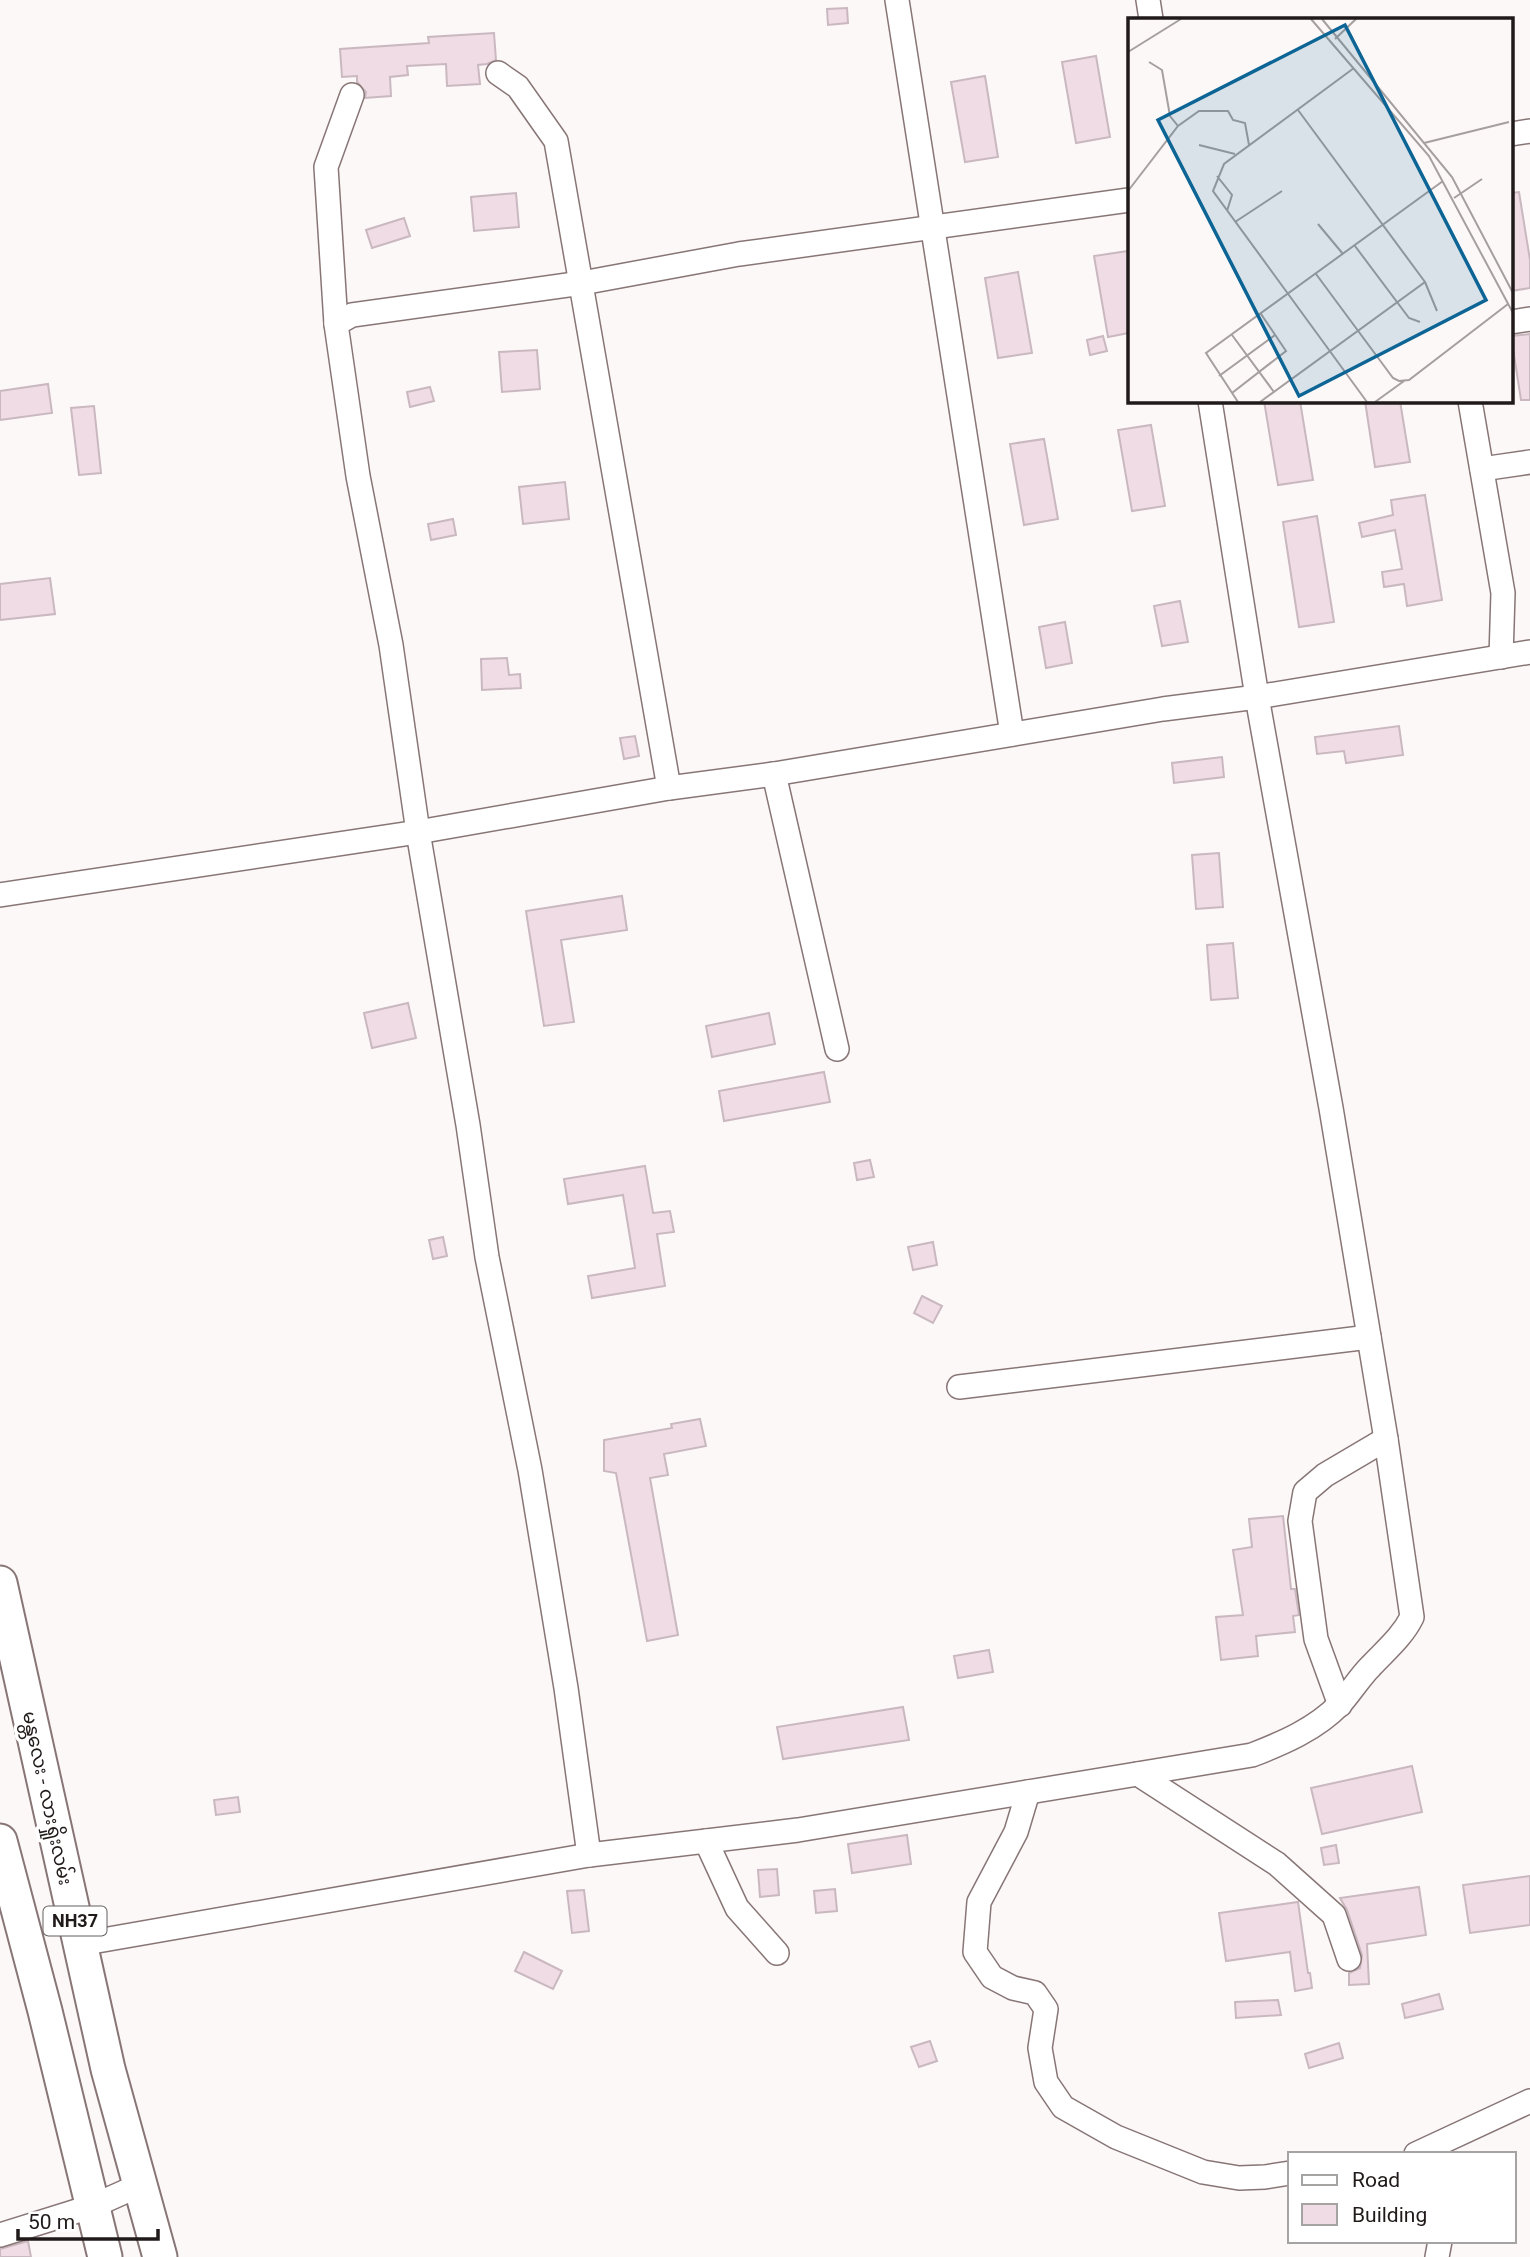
<svg xmlns="http://www.w3.org/2000/svg" width="1530" height="2257" font-family="Roboto,'Noto Sans Myanmar',sans-serif">
<style>
.building{fill:#efdce4;stroke:#cab8c0;stroke-width:2}
.lines{fill:none;stroke-linecap:round;stroke-linejoin:round}
.minor-casing{stroke:#887676;stroke-width:26}
.highway-casing{stroke:#887676;stroke-width:37}
.minor{stroke:#fff;stroke-width:23}
.highway{stroke:#fff;stroke-width:33}
.labels{text-anchor:middle;stroke-width:7;stroke-linejoin:round;paint-order:stroke}
.shield{fill:#fff;stroke:#645f5f;stroke-width:2}
.shield-label{font-size:18px;font-weight:bold;fill:#211a1a}
.street-label{font-size:19px;fill:#211a1a;stroke:#fff}
.inset-road{fill:none;stroke:#a59f9f;stroke-width:2}
.view{fill:#0d6595;fill-opacity:0.15;stroke:#0d6595;stroke-width:3.5}
.inset-edge{fill:none;stroke:#211a1a;stroke-width:3.5}
</style>
<rect width="100%" height="100%" fill="#fdf8f8"/>
<g class="building">
<polygon points="847,8 848,23 828,25 827,9"/>
<polygon points="494,33 496,60 487,64 478,65 480,84 447,86 446,64 407,66 408,75 390,77 391,96 365,98 366,92 357,82 357,76 342,77 340,49 429,43 428,37"/>
<polygon points="1096,56 1110,137 1076,143 1062,62"/>
<polygon points="985,76 998,157 965,162 951,82"/>
<polygon points="1519,192 1530,260 1530,288 1511,291 1511,193"/>
<polygon points="516,193 519,227 474,231 471,197"/>
<polygon points="404,218 410,236 372,248 366,230"/>
<polygon points="1128,251 1129,333 1108,337 1094,256"/>
<polygon points="1018,272 1032,353 998,358 985,278"/>
<polygon points="1530,334 1530,400 1521,400 1511,336"/>
<polygon points="1103,336 1107,351 1090,355 1087,340"/>
<polygon points="537,350 540,389 502,392 499,352"/>
<polygon points="48,384 52,413 0,420 0,391"/>
<polygon points="430,387 434,401 410,407 407,392"/>
<polygon points="1264,401 1300,401 1313,480 1278,485"/>
<polygon points="1365,401 1400,401 1410,462 1375,467"/>
<polygon points="94,406 101,473 79,475 71,408"/>
<polygon points="1151,425 1165,506 1132,511 1118,430"/>
<polygon points="1044,439 1058,519 1024,525 1010,444"/>
<polygon points="565,482 569,519 523,524 519,487"/>
<polygon points="1425,495 1442,600 1407,606 1404,584 1384,587 1382,572 1402,569 1395,530 1362,537 1359,523 1393,515 1391,500"/>
<polygon points="1317,516 1334,622 1299,627 1283,522"/>
<polygon points="453,519 456,535 431,540 428,524"/>
<polygon points="50,578 55,614 0,620 0,584"/>
<polygon points="1180,601 1188,642 1162,646 1154,606"/>
<polygon points="1065,622 1072,663 1046,668 1039,627"/>
<polygon points="507,658 509,675 520,674 521,688 482,690 481,659"/>
<polygon points="1399,726 1403,755 1346,763 1344,751 1317,754 1315,737"/>
<polygon points="635,736 639,756 624,759 620,738"/>
<polygon points="1222,757 1224,777 1174,783 1172,763"/>
<polygon points="1219,853 1223,907 1196,909 1192,855"/>
<polygon points="622,896 627,930 561,940 574,1022 544,1026 526,911"/>
<polygon points="1233,943 1238,998 1211,1000 1207,945"/>
<polygon points="408,1003 416,1038 372,1048 364,1013"/>
<polygon points="769,1013 775,1044 712,1057 706,1026"/>
<polygon points="824,1072 830,1102 724,1121 719,1091"/>
<polygon points="870,1160 874,1177 857,1180 854,1163"/>
<polygon points="645,1166 653,1213 670,1211 674,1232 657,1234 665,1286 592,1298 588,1276 635,1268 623,1195 568,1204 564,1179"/>
<polygon points="443,1237 447,1256 433,1259 429,1240"/>
<polygon points="933,1242 937,1265 913,1270 908,1247"/>
<polygon points="922,1296 942,1306 933,1323 914,1313"/>
<polygon points="700,1419 706,1446 664,1454 668,1475 650,1478 678,1635 647,1641 616,1473 604,1471 604,1440 672,1428 671,1424"/>
<polygon points="1283,1516 1291,1589 1295,1589 1299,1615 1293,1616 1295,1632 1256,1636 1258,1656 1221,1660 1216,1617 1243,1615 1233,1550 1252,1547 1249,1519"/>
<polygon points="989,1650 993,1672 958,1678 954,1656"/>
<polygon points="903,1707 909,1740 783,1759 777,1727"/>
<polygon points="1412,1766 1422,1812 1322,1834 1311,1788"/>
<polygon points="238,1797 240,1812 216,1815 214,1800"/>
<polygon points="907,1835 911,1864 852,1873 848,1844"/>
<polygon points="1336,1845 1339,1863 1324,1865 1321,1848"/>
<polygon points="777,1869 779,1895 760,1897 758,1870"/>
<polygon points="1530,1876 1530,1925 1470,1933 1463,1885"/>
<polygon points="1419,1887 1426,1935 1367,1944 1369,1984 1349,1985 1349,1973 1360,1968 1362,1955 1347,1910 1340,1898"/>
<polygon points="835,1889 837,1911 816,1913 814,1891"/>
<polygon points="584,1890 589,1931 572,1933 567,1891"/>
<polygon points="1298,1902 1308,1973 1310,1973 1312,1988 1295,1991 1290,1952 1226,1961 1219,1913"/>
<polygon points="524,1952 562,1971 553,1989 515,1971"/>
<polygon points="1439,1994 1443,2009 1405,2018 1402,2004"/>
<polygon points="1278,2000 1281,2015 1236,2018 1235,2002"/>
<polygon points="930,2041 937,2061 919,2067 911,2047"/>
<polygon points="1339,2043 1343,2058 1309,2068 1305,2054"/>
<polygon points="28,2241 31,2257 0,2257 0,2249"/>
</g>
<g class="lines">
<g class="minor-casing">
<g id="minor">
<polyline points="897,0 1012,734"/>
<polyline points="1148,0 1151,19"/>
<polyline points="498,73 518,87 556,141 669,788"/>
<polyline points="1511,134 1530,131"/>
<polyline points="1511,322 1530,319"/>
<polyline points="336,324 326,167 352,95"/>
<polyline points="1470,401 1503,593 1501,657"/>
<polyline points="1482,469 1530,462"/>
<polyline points="774,774 837,1049"/>
<polyline points="0,895 418,832 669,788 774,774 1163,709 1257,697 1530,652"/>
<polyline points="959,1387 1369,1337"/>
<polyline points="1340,1705 1316,1639 1300,1521 1305,1492 1325,1475 1386,1439"/>
<polyline points="1138,1774 1277,1864 1334,1915 1349,1959"/>
<polyline points="1028,1792 1016,1832 979,1902 975,1952 992,1977 1013,1988 1035,1993 1046,2009 1040,2048 1046,2082 1063,2107 1116,2137 1203,2172 1239,2178 1265,2177 1290,2173"/>
<polyline points="706,1841 737,1908 777,1953"/>
<polyline points="589,1855 566,1688 530,1470 487,1257 468,1125 418,832 391,645 358,476 336,324 352,315 582,283 739,254 1129,200"/>
<path d="M80,1944L589,1855L798,1830L1252,1755C1283,1743 1316,1729 1340,1704C1351,1692 1359,1678 1371,1666C1386,1650 1402,1637 1412,1617L1386,1439L1331,1108L1257,697L1210,401"/>
<polyline points="1416,2154 1530,2101"/>
<polyline points="0,2235 93,2206 140,2185"/>
<polyline points="1437,2257 1440,2241"/>
</g>
</g>
<g class="highway-casing">
<g id="highway">
<polyline points="0,1583 108,2069 160,2257"/>
<polyline points="0,1841 45,2011 105,2257"/>
</g>
</g>
<use href="#minor" class="minor"/>
<use href="#highway" class="highway"/>
</g>
<g class="labels">
<rect class="shield" x="43.5" y="1906.5" width="63" height="29" rx="5"/>
<g class="shield-label">
<text x="75" y="1927">NH37</text>
</g>
<g class="street-label">
<text transform="translate(48 1798) rotate(78)" y="7">မန္တလေး - လားရှိုးလမ်း</text>
</g>
</g>
<g transform="translate(1128 18)">
<rect width="385" height="385" fill="#fdf8f8"/>
<path class="inset-road" d="M183,1L301,138L385,295M194,1L324,159L385,275M207,21L228,1M0,34L53,1M21,44L34,52L42,98L50,108M226,50L96,146L85,173L239,384M296,125L381,104M71,127L107,136M89,158L104,177L99,193M0,173L50,108L71,93H100L105,102L117,105L121,127M326,180L354,161M107,204L154,173M190,206L215,236M227,228L281,300L292,304M188,256L265,360L271,363L281,362L380,286M297,264L309,293M104,317L146,374M91,358L147,317M104,375L158,333L133,296M110,384L78,335L315,163M132,384L297,264L170,92M247,384L276,363"/>
<path class="view" d="M217,7L358,282L171,378L30,102Z"/>
<rect width="385" height="385" class="inset-edge"/>
</g>
<rect x="1288" y="2152" width="228" height="91" fill="#ffffff" stroke="#a6a3a3" stroke-width="2"/>
<rect x="1302" y="2175" width="35" height="10" fill="#ffffff" stroke="#a6a3a3" stroke-width="2"/>
<text x="1352" y="2187" font-size="21" fill="#211a1a">Road</text>
<rect x="1302" y="2204" width="35" height="21" fill="#efdce4" stroke="#a6a3a3" stroke-width="2"/>
<text x="1352" y="2222" font-size="21" fill="#211a1a">Building</text>
<path d="M18 2229v10h140v-10" fill="none" stroke="#211a1a" stroke-width="3.5"/>
<text x="28" y="2229" font-size="21" fill="#211a1a" stroke="#ffffff" stroke-width="5" paint-order="stroke">50 m</text>
</svg>
